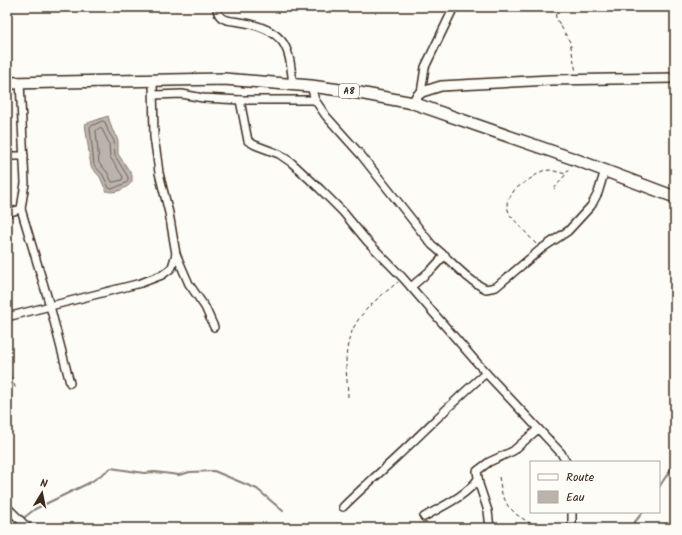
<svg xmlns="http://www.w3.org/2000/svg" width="682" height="535" font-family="Kalam,sans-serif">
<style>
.water{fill:#bbb4ad;stroke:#887d74}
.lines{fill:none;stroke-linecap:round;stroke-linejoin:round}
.shore{stroke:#6e6157;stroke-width:1}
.stream{stroke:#887d74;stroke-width:2}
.street-casing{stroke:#3b2a1e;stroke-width:10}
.secondary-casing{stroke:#3b2a1e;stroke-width:12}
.primary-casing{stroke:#3b2a1e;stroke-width:14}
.path{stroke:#3b2a1e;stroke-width:1;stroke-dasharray:4 3;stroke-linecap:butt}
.street{stroke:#fdfcf7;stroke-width:7}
.secondary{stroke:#fdfcf7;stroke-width:9}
.primary{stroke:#fdfcf7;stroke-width:11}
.labels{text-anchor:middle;stroke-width:3;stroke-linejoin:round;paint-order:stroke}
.shield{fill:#fdfcf7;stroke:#75695f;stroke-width:1}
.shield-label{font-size:9px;font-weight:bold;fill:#3b2a1e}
</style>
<rect width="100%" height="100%" fill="#fdfcf7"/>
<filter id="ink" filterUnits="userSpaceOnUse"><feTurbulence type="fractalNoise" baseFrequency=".025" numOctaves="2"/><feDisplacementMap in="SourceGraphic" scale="8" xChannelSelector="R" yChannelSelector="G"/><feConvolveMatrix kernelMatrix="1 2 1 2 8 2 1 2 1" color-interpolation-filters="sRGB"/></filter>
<g filter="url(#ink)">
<path class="water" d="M108,116L112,129L118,140V154L132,175V182C126,189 115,194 106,191L100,177L91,167L85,124Z"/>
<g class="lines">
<g class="shore">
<polygon points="103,121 105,122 108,131 114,141 115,156 128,177 128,181 126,183 112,189 109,188 103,175 94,165 90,127"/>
<polygon points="100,128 102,129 109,143 110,157 123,177 122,180 114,182 112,182 107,172 99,163 96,131"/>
</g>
<g class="stream">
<polyline points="659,487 675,463"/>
<polyline points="634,523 643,512"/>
<polyline points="11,528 35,509 91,482 111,468 144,473 155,472 179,475 190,472 214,471 257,489 283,511"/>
</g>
<g class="street-casing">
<g id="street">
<path d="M217,7C217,11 218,15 222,18C227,21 234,21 240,22C254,24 271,29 281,40C291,52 291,70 293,85"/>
<polyline points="153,81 154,137 157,157 159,173 169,213 176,254 189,284 205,307 214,327"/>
<path d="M311,86L315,100L326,116L361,155L432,245C450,259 465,279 486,289L496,287L541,249L568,231L591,206L598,193L605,170"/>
<polyline points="421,93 425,67 454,7"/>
<polyline points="154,95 182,94 203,98 240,100 315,100"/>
<polyline points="240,100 248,141 255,145 279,154 292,163 320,189 343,212 367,241 403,278 486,373 561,453 566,462"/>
<polyline points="7,156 24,156"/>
<polyline points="21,209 50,306 70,383"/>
<polyline points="7,213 21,209 25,183 20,82"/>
<polyline points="411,287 433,268 445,255"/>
<polyline points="7,317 141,283 162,275 169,270 172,267 176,254"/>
<polyline points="7,507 28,528"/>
<path d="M343,507C358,492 373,479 388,465C421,435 452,402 486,373"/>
<polyline points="572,512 572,528"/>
<path d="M424,517C442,506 465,497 478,479"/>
<polyline points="490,528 488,511 479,484 477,471 489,462 513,451 538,429"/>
</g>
</g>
<g class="secondary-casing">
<polyline id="secondary" points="413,103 417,96 422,92 441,86 550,80 675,78"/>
</g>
<g class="primary-casing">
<polyline id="primary" points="7,83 224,79 311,86 354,92 413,103 574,159 675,197"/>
</g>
<g class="path">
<polyline points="555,7 556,18 570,42 576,72"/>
<polyline points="554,189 566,174 570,166"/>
<polyline points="536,244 510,215 508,210 507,202 515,189 542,171 550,170 566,174"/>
<polyline points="7,364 16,390"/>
<path d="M348,397C348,386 346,375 346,364C346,322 368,306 398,282"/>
<polyline points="499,477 502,494 508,506 517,515 533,525 565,524"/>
</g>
<use href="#street" class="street"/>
<use href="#secondary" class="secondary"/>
<use href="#primary" class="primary"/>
</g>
</g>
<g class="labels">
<rect class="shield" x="339" y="84" width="20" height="14" rx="3"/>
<g class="shield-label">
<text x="349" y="94">A8</text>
</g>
</g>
<rect width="682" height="535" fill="none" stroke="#fdfcf7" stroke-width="24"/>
<rect x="12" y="12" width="658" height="511" fill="none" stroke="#3b2a1e" stroke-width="1.5" filter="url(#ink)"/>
<rect x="530" y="461" width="130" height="52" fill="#fdfcf7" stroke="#afa8a0"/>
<rect x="538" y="474" width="20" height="6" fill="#fdfcf7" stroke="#afa8a0"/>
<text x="566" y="481" font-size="12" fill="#3b2a1e">Route</text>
<rect x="538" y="491" width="20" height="12" fill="#bbb4ad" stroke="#afa8a0"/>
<text x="566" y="501" font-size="12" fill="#3b2a1e">Eau</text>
<g transform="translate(42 493) rotate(10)" stroke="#fdfcf7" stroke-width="3" paint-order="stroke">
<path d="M0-3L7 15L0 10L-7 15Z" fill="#3b2a1e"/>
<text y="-6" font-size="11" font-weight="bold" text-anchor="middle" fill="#3b2a1e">N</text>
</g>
</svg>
